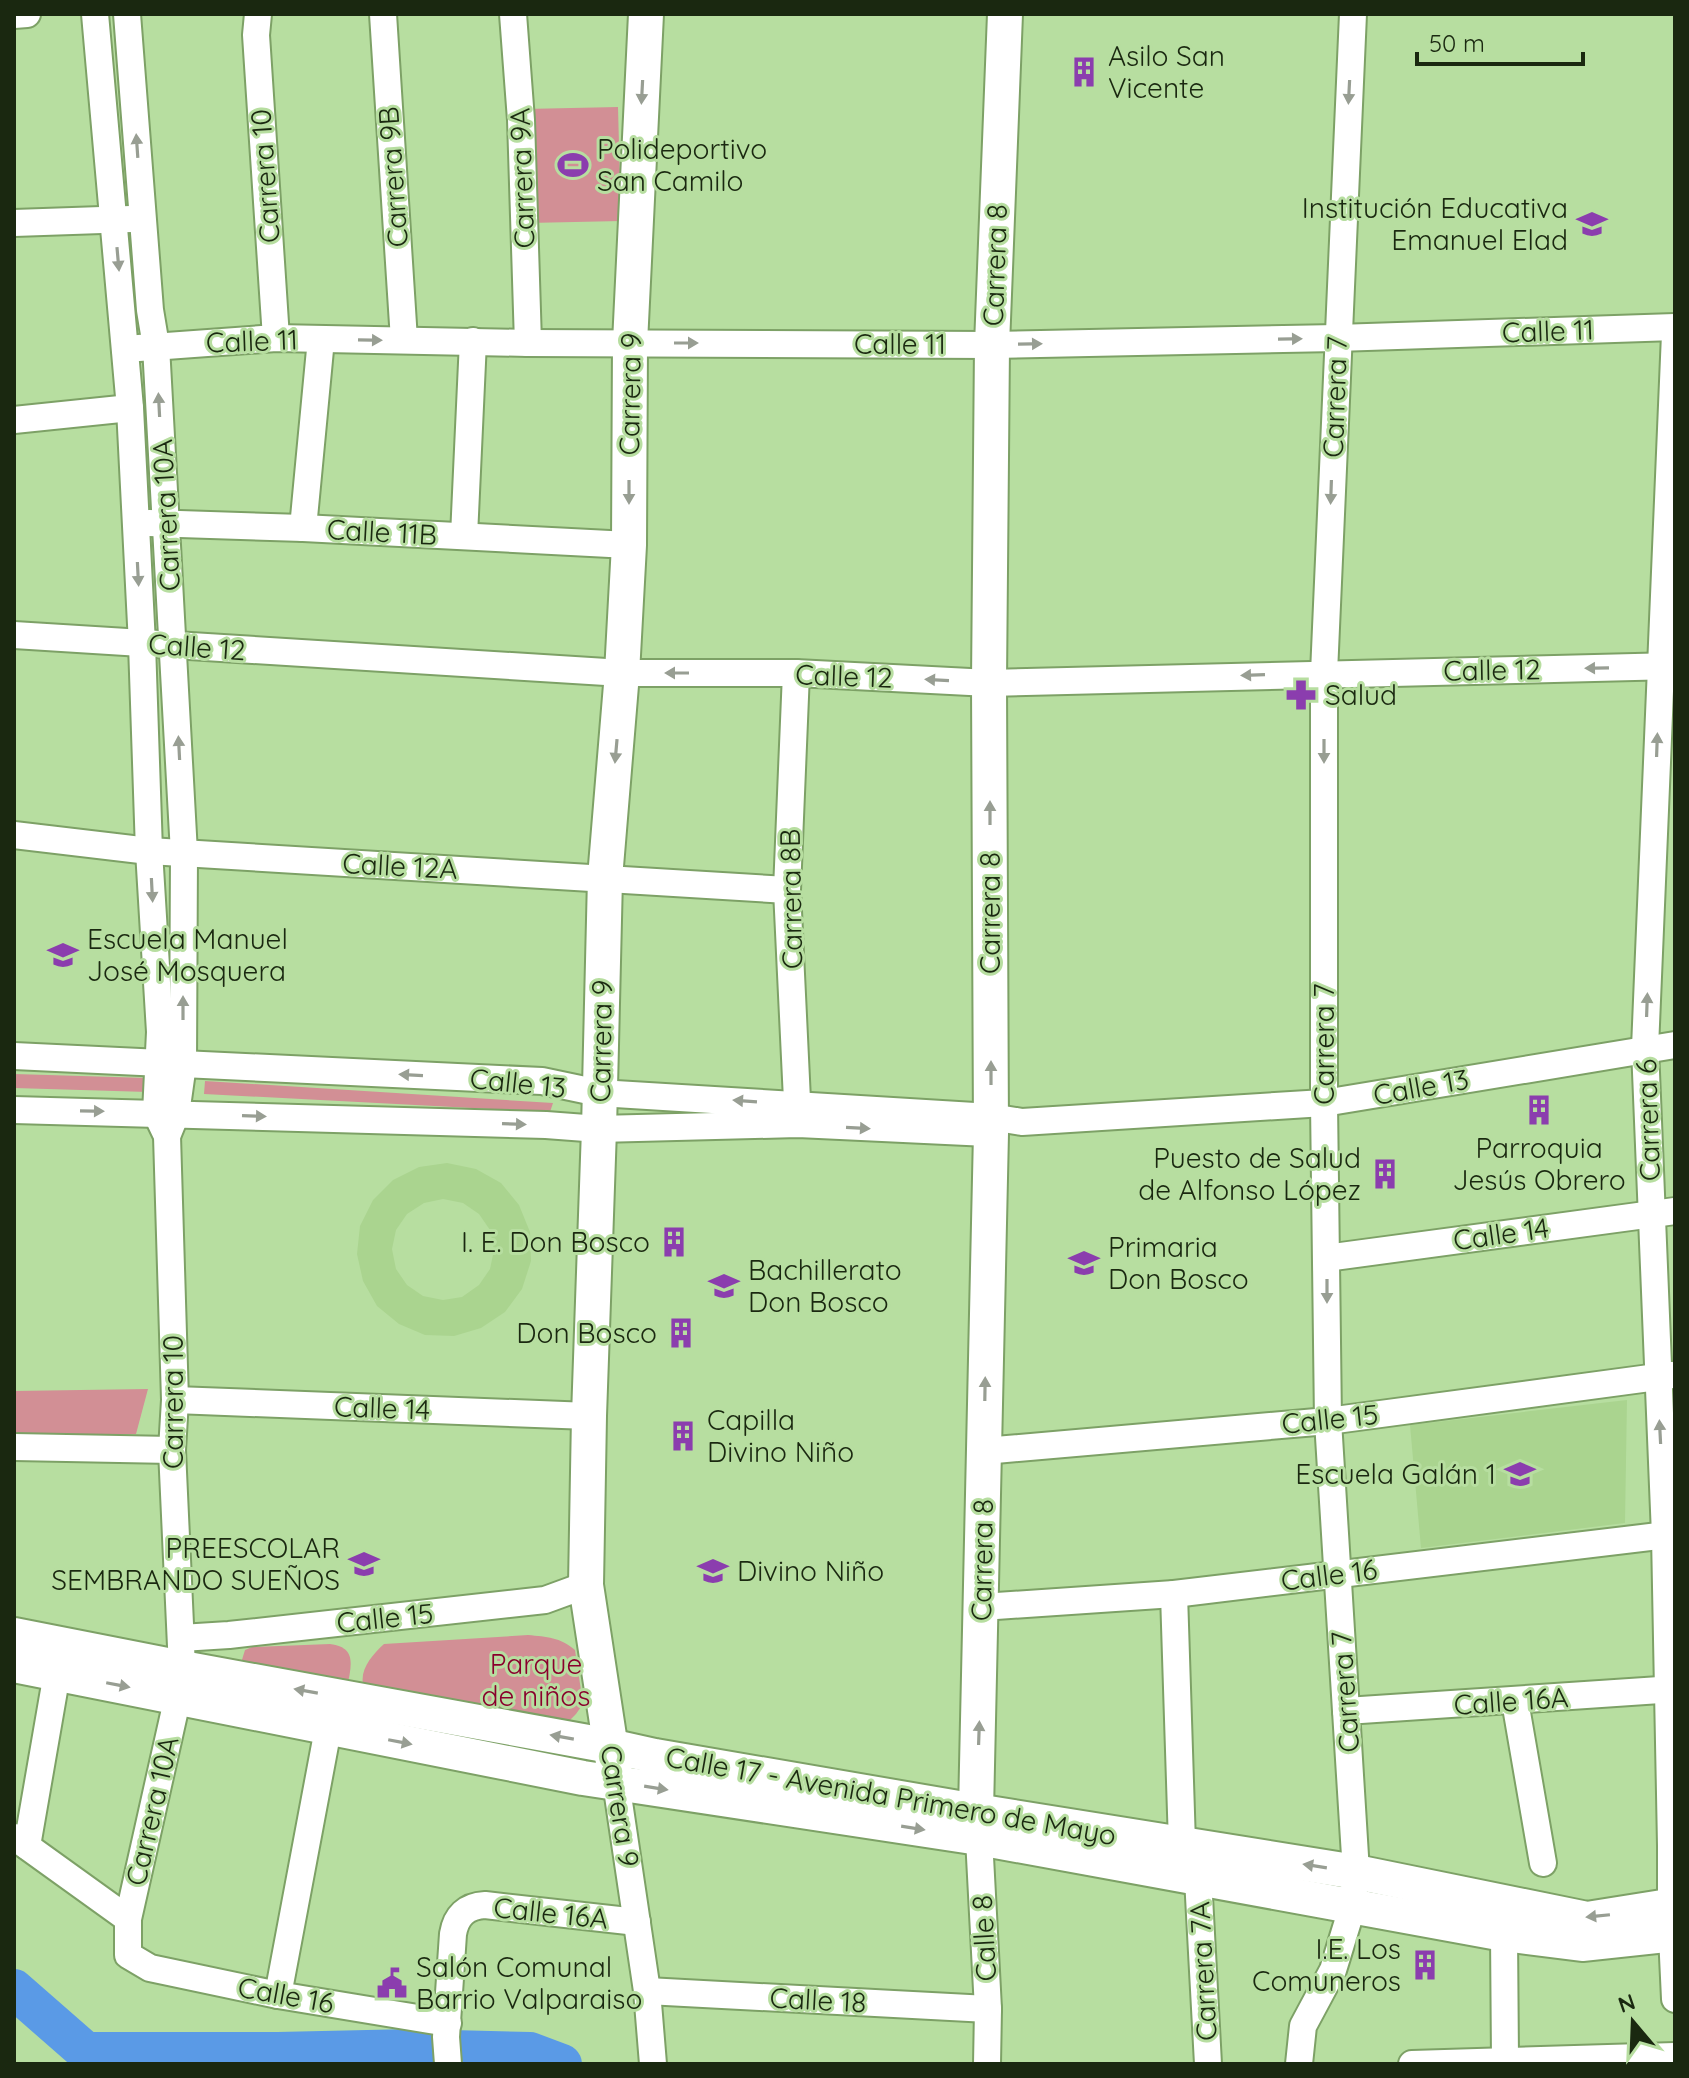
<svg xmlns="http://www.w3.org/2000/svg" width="1689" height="2078" font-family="Quicksand,sans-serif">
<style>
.built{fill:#aad48f;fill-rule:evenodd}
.green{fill:#d28f95}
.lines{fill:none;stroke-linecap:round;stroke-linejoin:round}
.river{stroke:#5a9ae6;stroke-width:40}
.minor-casing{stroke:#7da166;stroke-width:30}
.major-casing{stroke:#7da166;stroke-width:38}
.minor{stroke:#fff;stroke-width:26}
.major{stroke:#fff;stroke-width:34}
.oneway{fill:#989e93}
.labels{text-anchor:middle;stroke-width:6;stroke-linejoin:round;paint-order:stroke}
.poi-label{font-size:28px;fill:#1a2810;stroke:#b7dea0;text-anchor:start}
.street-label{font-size:28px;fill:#1a2810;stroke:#b7dea0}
.park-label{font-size:28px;fill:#8a002d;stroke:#b7dea0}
</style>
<rect width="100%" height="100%" fill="#b7dea0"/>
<g class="built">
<path d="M447,1163L476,1169L501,1183L519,1205L530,1232L531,1261L522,1289L505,1312L481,1328L454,1336L425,1335L399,1324L377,1306L363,1281L357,1254L360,1226L373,1200L393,1180L419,1167ZM443,1199L463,1203L479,1214L490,1230L494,1250L490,1269L479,1285L462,1297L443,1300L423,1296L407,1285L396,1269L392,1249L396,1230L407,1214L424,1203Z"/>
<polygon points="1627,1400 1625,1523 1421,1548 1410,1425"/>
</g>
<g class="green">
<polygon points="618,107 621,221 528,223 525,109"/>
<polygon points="14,1074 148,1078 148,1092 14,1088"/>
<polygon points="205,1081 553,1103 550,1112 204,1094"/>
<polygon points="148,1389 136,1434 14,1436 14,1391"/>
<path d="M528,1635C547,1637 560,1637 575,1650L583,1704L576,1714L565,1725L364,1688C358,1671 372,1655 384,1644Z"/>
<path d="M330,1644C355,1647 352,1663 348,1683L241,1663L245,1650L252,1647Z"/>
</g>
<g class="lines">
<polyline class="river" points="14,1989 86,2052 278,2052 412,2049 530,2052 562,2064"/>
<g class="minor-casing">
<g id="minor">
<polyline points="95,14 130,408 142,644 149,851 160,1032 156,1113 167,1136 175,1400 172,1450 182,1668 178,1696 128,1919 128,1955 150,1968 278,1995 448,2023"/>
<polyline points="127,14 150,310 156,346 184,853 183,1064 176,1114 167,1136"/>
<polyline points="258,14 256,35 276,338"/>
<polyline points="383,14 404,340"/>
<polyline points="513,14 521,120 528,343"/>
<polyline points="14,15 27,14"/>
<polyline points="14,223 131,219"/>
<polyline points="125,349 276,338 528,343 992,345 1337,338 1675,327"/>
<polyline points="14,420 130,408"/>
<polyline points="149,523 303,528 629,545"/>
<polyline points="303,528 321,339"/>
<polyline points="464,536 473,341"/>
<polyline points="14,635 622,673 796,673 989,683 1675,666"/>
<polyline points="796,673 787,890 798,1121"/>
<polyline points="14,835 149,851 787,890"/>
<polyline points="14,1056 542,1081 599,1093 991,1117 1022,1122 1324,1103 1675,1045"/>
<polyline points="14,1110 546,1125 599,1129 798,1124 988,1133"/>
<polyline points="1326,1258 1675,1211"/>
<polyline points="175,1400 589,1416"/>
<polyline points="14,1447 172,1450"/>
<polyline points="984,1451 1328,1421 1672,1375"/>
<polyline points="1174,1594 1182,1844"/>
<polyline points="982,1607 1174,1594 1675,1534"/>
<polyline points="181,1638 229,1635 545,1600 586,1585"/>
<polyline points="1515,1701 1543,1863"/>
<polyline points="1346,1711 1675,1689"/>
<polyline points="616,1782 647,1991 653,2064"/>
<polyline points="14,1837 128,1919"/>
<polyline points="979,1838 988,2009 987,2064"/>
<polyline points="27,1846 57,1673"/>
<polyline points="1198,1878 1208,2064"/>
<polyline points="1671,1906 1671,1846 1665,1535 1645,1048 1675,334"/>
<polyline points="1504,1934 1505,2060"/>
<polyline points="1672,1935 1675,1999"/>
<polyline points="647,1991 988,2009"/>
<polyline points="278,1995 328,1729"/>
<path d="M448,2064L446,2037L453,1934C456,1916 466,1906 485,1905L637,1922"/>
<polyline points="1299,2064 1303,2026 1333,1970 1352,1908 1356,1872 1328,1421 1324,1103 1324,673 1353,14"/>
<polyline points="1412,2064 1675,2056"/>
</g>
</g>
<g class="major-casing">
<g id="major">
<polyline points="14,1635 182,1668 610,1746 655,1756 976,1811 1356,1872 1587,1919 1675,1905"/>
<polyline points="14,1665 583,1778 979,1838 1504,1934 1582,1944 1675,1934"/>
<polyline points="616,1782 586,1585 589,1416 599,1129 605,878 622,673 629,545 630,343 646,14"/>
<polyline points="979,1838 976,1811 991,1133 989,683 992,345 1005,14"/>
</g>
</g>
<use href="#minor" class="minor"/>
<use href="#major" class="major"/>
</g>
<defs><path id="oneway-solid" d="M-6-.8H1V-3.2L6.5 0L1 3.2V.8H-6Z" transform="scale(2)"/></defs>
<g class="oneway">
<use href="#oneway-solid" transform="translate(642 92) rotate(93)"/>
<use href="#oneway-solid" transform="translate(1349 92) rotate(93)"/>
<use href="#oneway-solid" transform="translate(137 146) rotate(-94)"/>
<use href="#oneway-solid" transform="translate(118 259) rotate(85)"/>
<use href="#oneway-solid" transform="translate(1290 339) rotate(-1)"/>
<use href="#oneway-solid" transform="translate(370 340) rotate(1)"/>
<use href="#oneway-solid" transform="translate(686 343)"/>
<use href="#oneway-solid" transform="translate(1030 344) rotate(-1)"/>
<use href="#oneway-solid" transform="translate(159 405) rotate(-93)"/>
<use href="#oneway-solid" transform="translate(629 492) rotate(90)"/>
<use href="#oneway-solid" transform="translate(1331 492) rotate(92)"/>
<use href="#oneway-solid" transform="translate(138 574) rotate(87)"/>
<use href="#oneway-solid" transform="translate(1597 668) rotate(179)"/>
<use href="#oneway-solid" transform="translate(677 673) rotate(180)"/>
<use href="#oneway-solid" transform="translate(1253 675) rotate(178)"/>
<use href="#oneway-solid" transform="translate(937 680) rotate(-177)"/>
<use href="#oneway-solid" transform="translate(1657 745) rotate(-88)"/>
<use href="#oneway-solid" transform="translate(179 748) rotate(-93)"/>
<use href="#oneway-solid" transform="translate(616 751) rotate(95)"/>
<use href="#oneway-solid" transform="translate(1324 751) rotate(90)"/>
<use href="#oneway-solid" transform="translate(990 813) rotate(-90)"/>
<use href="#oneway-solid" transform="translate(152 890) rotate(87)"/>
<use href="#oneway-solid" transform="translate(1647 1005) rotate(-88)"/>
<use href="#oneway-solid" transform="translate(183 1008) rotate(-90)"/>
<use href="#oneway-solid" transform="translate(991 1073) rotate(-90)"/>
<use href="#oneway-solid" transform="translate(411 1075) rotate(-177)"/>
<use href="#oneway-solid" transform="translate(745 1101) rotate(-176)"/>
<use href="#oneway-solid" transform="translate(92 1111) rotate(1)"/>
<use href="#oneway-solid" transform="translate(254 1116) rotate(2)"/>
<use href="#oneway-solid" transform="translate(514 1124) rotate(2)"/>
<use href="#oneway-solid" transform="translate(858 1128) rotate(3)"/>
<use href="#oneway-solid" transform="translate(1327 1291) rotate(90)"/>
<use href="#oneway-solid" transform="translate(985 1389) rotate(-89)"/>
<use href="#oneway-solid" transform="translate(1660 1432) rotate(-93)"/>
<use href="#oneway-solid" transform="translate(118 1685) rotate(11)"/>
<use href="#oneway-solid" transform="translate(306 1691) rotate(-170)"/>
<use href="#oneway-solid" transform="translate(979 1733) rotate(-88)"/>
<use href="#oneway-solid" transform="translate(562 1737) rotate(-170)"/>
<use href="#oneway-solid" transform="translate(400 1742) rotate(11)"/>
<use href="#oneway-solid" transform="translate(656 1788) rotate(9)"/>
<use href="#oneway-solid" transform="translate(913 1828) rotate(9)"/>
<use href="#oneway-solid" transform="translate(1315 1866) rotate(-171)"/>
<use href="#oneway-solid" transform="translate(1598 1916) rotate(174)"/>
</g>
<defs>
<g id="building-bare" transform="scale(2.4)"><path d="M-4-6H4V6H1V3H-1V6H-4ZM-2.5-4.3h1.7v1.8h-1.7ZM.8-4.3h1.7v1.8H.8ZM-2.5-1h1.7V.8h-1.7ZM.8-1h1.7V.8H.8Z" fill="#8b3dae" stroke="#b7dea0" stroke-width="2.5" paint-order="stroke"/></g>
<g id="stadium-bare" transform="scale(2.4)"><path d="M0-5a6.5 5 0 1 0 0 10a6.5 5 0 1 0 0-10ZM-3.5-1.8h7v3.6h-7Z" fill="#8b3dae" stroke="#b7dea0" stroke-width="2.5" paint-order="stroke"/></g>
<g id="school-bare" transform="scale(2.4)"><path d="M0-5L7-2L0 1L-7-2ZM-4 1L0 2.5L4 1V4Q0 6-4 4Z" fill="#8b3dae" stroke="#b7dea0" stroke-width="2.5" paint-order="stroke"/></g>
<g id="pharmacy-bare" transform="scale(2.4)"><path d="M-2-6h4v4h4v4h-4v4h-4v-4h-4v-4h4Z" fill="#8b3dae" stroke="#b7dea0" stroke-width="2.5" paint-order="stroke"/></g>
<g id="civic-bare" transform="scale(2.4)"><path d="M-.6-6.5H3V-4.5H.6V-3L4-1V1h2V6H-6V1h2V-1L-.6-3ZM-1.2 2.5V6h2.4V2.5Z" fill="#8b3dae" stroke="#b7dea0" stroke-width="2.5" paint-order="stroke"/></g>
</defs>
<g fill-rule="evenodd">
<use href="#building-bare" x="1084" y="72"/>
<use href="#stadium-bare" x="573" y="165"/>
<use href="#school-bare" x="1592" y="224"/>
<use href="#pharmacy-bare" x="1301" y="695"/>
<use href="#school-bare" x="63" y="955"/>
<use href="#building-bare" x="1539" y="1110"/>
<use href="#building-bare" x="1385" y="1174"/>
<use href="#building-bare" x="674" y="1242"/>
<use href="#school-bare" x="1084" y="1263"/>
<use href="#school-bare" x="724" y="1286"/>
<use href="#building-bare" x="681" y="1333"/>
<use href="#building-bare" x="683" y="1436"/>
<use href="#school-bare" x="1520" y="1474"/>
<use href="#school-bare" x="364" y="1564"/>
<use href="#school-bare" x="713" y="1571"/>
<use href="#building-bare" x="1425" y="1965"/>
<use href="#civic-bare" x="392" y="1983"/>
</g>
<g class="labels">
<g class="poi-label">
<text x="1108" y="66">Asilo San<tspan x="1108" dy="32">Vicente</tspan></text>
<text x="597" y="159">Polideportivo<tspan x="597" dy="32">San Camilo</tspan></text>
<text x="1568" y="218" text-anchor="end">Institución Educativa<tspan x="1568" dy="32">Emanuel Elad</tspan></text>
<text x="1325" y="705">Salud</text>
<text x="87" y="949">Escuela Manuel<tspan x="87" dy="32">José Mosquera</tspan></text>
<text x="1539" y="1158" text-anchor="middle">Parroquia<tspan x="1539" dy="32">Jesús Obrero</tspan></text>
<text x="1361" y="1168" text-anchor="end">Puesto de Salud<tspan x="1361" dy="32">de Alfonso López</tspan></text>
<text x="650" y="1252" text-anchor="end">I. E. Don Bosco</text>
<text x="1108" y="1257">Primaria<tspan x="1108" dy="32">Don Bosco</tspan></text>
<text x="748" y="1280">Bachillerato<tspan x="748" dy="32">Don Bosco</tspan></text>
<text x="657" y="1343" text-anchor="end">Don Bosco</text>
<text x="707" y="1430">Capilla<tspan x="707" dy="32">Divino Niño</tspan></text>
<text x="1496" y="1484" text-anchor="end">Escuela Galán 1</text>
<text x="340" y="1558" text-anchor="end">PREESCOLAR<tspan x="340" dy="32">SEMBRANDO SUEÑOS</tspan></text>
<text x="737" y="1581">Divino Niño</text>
<text x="1401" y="1959" text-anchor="end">I.E. Los<tspan x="1401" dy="32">Comuneros</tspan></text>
<text x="416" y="1977">Salón Comunal<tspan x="416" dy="32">Barrio Valparaiso</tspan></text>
</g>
<g class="street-label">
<text transform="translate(265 176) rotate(-94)" y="10">Carrera 10</text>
<text transform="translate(393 177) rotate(-94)" y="10">Carrera 9B</text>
<text transform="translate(522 178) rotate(-92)" y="10">Carrera 9A</text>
<text transform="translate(995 265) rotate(-88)" y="10">Carrera 8</text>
<text transform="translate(1548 331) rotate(-2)" y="10">Calle 11</text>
<text transform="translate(252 341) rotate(-2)" y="10">Calle 11</text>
<text x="900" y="354">Calle 11</text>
<text transform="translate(630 394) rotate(-89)" y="10">Carrera 9</text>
<text transform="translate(1335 397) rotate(-88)" y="10">Carrera 7</text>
<text transform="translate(166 515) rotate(-93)" y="10">Carrera 10A</text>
<text transform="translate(382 532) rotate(3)" y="10">Calle 11B</text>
<text transform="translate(197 647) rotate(4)" y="10">Calle 12</text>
<text transform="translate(1492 670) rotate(-1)" y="10">Calle 12</text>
<text transform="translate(844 676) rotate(2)" y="10">Calle 12</text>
<text transform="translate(400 866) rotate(3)" y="10">Calle 12A</text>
<text transform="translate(791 899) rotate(-91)" y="10">Carrera 8B</text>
<text transform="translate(990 913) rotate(-90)" y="10">Carrera 8</text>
<text transform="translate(601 1041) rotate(-89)" y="10">Carrera 9</text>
<text transform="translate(1324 1044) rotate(-90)" y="10">Carrera 7</text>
<text transform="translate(518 1083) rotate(6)" y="10">Calle 13</text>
<text transform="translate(1421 1087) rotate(-10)" y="10">Calle 13</text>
<text transform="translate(1648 1120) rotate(-92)" y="10">Carrera 6</text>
<text transform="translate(1501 1234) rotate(-8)" y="10">Calle 14</text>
<text transform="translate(173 1402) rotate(-90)" y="10">Carrera 10</text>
<text transform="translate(382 1408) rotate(2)" y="10">Calle 14</text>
<text transform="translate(1330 1419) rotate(-6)" y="10">Calle 15</text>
<text transform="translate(982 1560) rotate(-89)" y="10">Carrera 8</text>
<text transform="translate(1329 1575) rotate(-7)" y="10">Calle 16</text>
<text transform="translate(385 1618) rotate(-6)" y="10">Calle 15</text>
<text transform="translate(1345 1692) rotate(-94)" y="10">Carrera 7</text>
<text transform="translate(1511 1701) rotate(-4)" y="10">Calle 16A</text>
<text transform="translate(891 1796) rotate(10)" y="10">Calle 17 - Avenida Primero de Mayo</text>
<text transform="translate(620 1806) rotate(81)" y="10">Carrera 9</text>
<text transform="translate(152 1811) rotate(-77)" y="10">Carrera 10A</text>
<text transform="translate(551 1913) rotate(6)" y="10">Calle 16A</text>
<text transform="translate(984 1938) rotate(-93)" y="10">Calle 8</text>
<text transform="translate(1203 1971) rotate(-93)" y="10">Carrera 7A</text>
<text transform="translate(286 1995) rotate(10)" y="10">Calle 16</text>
<text transform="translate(818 2000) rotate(3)" y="10">Calle 18</text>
</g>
<g class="park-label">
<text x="536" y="1674">Parque<tspan x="536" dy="32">de niños</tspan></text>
</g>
</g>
<rect width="1689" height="2078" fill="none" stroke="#1a2810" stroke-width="32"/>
<g transform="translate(1633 2022) rotate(341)" stroke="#b7dea0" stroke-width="6" paint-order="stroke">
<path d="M0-6L14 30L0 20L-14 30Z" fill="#1a2810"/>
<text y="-12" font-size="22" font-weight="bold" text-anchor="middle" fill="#1a2810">N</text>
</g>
<path d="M1417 52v12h166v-12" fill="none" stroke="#1a2810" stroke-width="4"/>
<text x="1429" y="52" font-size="24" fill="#1a2810" stroke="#b7dea0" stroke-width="6" paint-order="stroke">50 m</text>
</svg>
